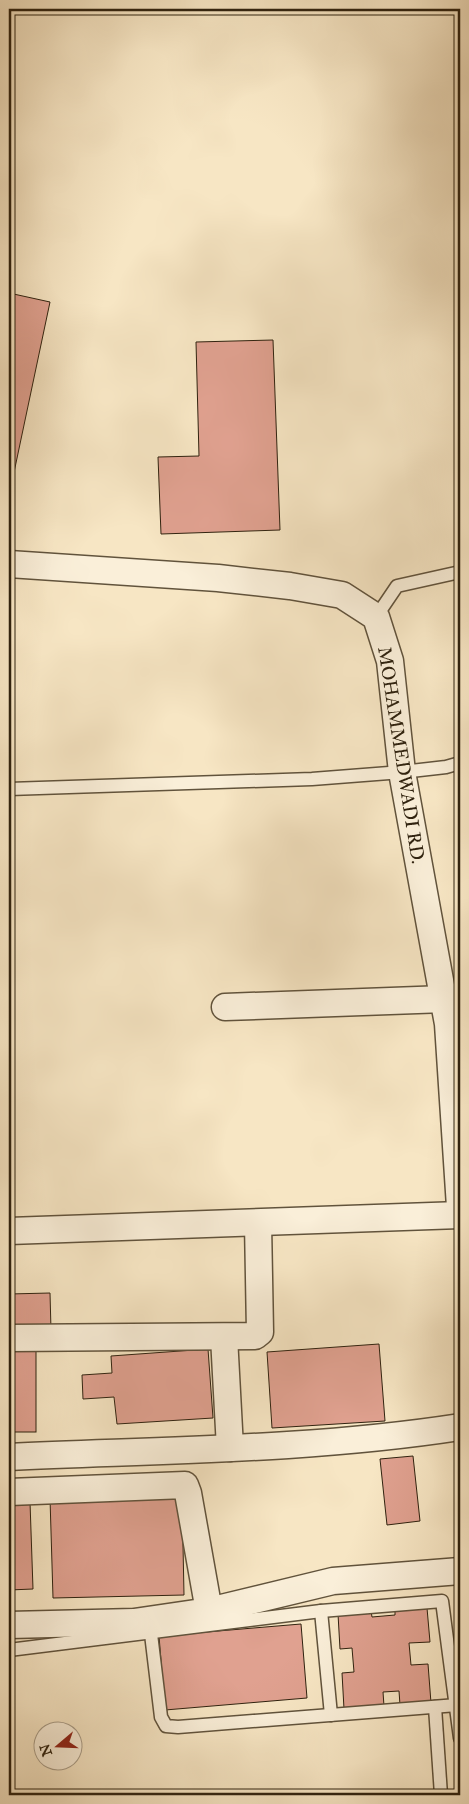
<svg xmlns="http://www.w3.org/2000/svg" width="469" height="1804" font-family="'IM FELL Great Primer',serif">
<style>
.building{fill:#e0a190;stroke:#2f220f}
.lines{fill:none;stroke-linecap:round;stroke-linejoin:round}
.lane-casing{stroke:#61533c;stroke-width:15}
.street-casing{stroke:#61533c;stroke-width:29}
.lane{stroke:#faefd9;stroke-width:12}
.street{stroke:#faefd9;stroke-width:26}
.labels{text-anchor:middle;stroke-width:4;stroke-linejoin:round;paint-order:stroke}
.street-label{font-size:19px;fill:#2f220f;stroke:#faefd9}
</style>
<rect width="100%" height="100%" fill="#f7e6c4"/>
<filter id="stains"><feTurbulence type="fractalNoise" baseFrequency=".004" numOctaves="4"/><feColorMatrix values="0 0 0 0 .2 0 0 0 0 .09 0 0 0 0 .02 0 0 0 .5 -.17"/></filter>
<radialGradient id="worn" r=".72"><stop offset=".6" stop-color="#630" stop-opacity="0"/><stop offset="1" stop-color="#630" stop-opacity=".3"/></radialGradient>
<g class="building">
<polygon points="9,293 50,302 9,496"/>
<polygon points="273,340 280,530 161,534 158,457 199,456 196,342"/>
<polygon points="50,1293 51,1330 9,1331 9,1294"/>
<polygon points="379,1344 385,1421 272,1428 267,1352"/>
<polygon points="208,1349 213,1418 117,1424 114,1397 83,1399 82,1375 112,1373 111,1356"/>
<rect x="9" y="1350" width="27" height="82"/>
<polygon points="413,1456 420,1521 387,1525 380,1459"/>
<polygon points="182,1495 184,1595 53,1598 50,1498"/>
<polygon points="30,1502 33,1589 9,1590 9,1503"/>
<polygon points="427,1608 430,1642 409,1643 411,1665 428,1664 431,1703 400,1705 399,1691 383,1692 384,1706 344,1709 342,1673 354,1672 352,1648 340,1649 338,1614 371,1611 372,1617 395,1615 395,1610"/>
<polygon points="301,1624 307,1698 165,1710 159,1636"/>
</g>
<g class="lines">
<g class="lane-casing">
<g id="lane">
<polyline points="376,617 397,586 460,572"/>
<polyline points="9,789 312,779 402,772 446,767 460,763"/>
<polyline points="321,1611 331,1715"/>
<polyline points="151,1634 161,1717 166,1726 178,1727 457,1705"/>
<polyline points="9,1650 321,1611 442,1601 460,1738"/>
<polyline points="435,1707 441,1795"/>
</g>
</g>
<g class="street-casing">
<g id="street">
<polyline points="9,564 218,578 290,586 342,595 376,617 390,661 402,772 448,1024 460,1207"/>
<polyline points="225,1007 445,999"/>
<polyline points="9,1231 460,1215"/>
<polyline points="224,1337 230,1448"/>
<polyline points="9,1338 255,1336 260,1332 258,1223"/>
<path d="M9,1457C159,1450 311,1450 460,1427"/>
<polyline points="9,1492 185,1485 188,1493 209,1611"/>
<polyline points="9,1625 134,1622 209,1611 333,1581 460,1571"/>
</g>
</g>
<use href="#lane" class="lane"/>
<use href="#street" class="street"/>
</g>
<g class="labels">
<g class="street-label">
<text transform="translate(402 755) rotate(81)" y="7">MOHAMMEDWADI RD.</text>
</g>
</g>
<rect width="469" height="1804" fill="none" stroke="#f7e6c4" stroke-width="30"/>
<rect x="10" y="10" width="449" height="1784" fill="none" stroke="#2f220f" stroke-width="2.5"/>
<rect x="15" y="15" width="439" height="1774" fill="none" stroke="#2f220f"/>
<g transform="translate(58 1746) rotate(251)"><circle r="24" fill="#faefd9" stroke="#a99d88"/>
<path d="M0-4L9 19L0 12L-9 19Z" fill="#8f2418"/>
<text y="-8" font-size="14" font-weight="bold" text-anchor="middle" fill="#2f220f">N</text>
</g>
<rect width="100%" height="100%" filter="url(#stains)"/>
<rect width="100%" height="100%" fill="url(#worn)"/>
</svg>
